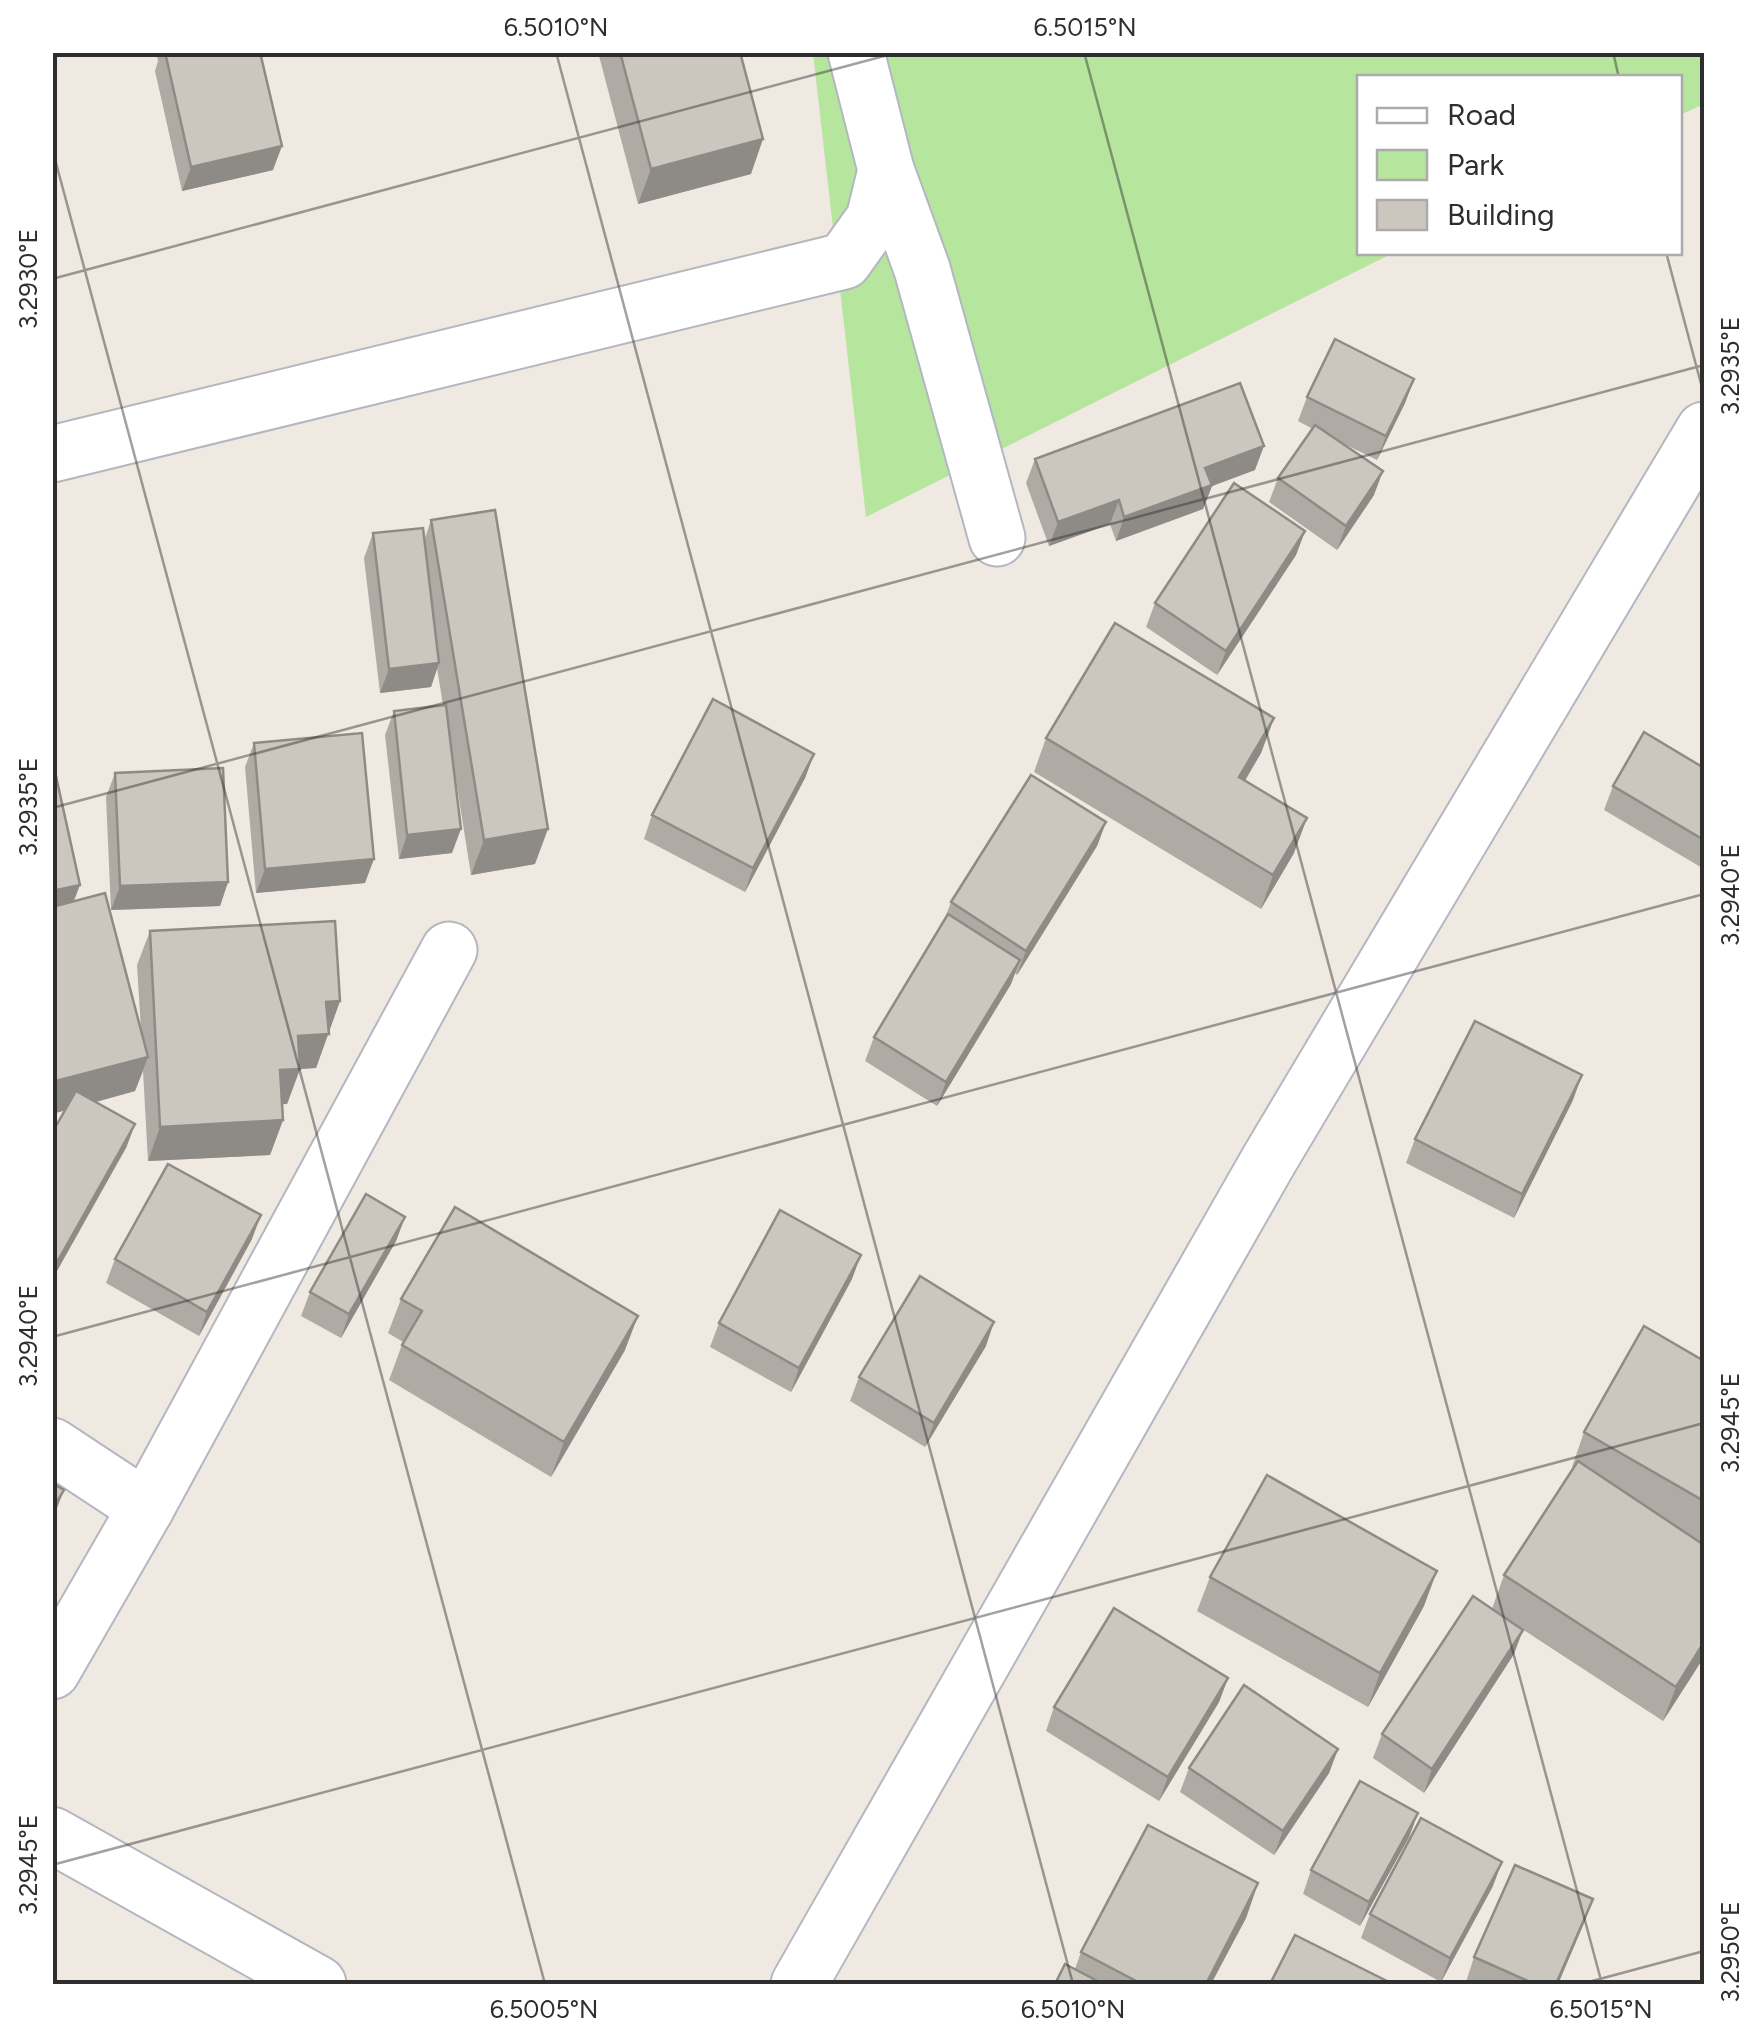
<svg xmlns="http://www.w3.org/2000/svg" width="1757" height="2037" font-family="Figtree,sans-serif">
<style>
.green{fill:#b6e59e}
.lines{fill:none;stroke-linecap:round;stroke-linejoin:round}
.street-casing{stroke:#b4b7c1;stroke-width:59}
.street{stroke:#fff;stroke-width:55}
.wall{fill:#afaba4}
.shaded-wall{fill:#8e8b86}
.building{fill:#cbc7bf;stroke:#8e8b86;stroke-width:2.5}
.ticks{fill:none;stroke:#2e2e2e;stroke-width:2.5;stroke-opacity:0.45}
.neatline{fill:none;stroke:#2e2e2e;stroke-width:4}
.ticks-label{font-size:25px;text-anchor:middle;fill:#2e2e2e}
</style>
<rect width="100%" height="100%" fill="#efe9e1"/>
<polygon class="green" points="813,53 1704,53 1704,104 1680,115 1680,78 1360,78 1360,252 1393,253 866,517"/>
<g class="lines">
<g class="street-casing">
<g id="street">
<polyline points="886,170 922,269 997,538"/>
<polyline points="52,454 844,261 874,219 886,170 856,52"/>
<polyline points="52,1446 146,1508"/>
<polyline points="52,1671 146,1508 449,950"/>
<polyline points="52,1835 318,1984"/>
<polyline points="799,1984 1269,1160 1704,430"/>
</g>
</g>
<use href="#street" class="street"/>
</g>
<g class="wall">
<polygon points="156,52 260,52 273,170 182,191 155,71 158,61"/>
<polygon points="598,52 740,52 751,174 638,204"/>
<polygon points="1414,379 1405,403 1377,460 1342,443 1374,495 1337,550 1269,502 1278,478 1313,429 1298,421 1307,397"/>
<polygon points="1035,459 1255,470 1212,486 1203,509 1116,541 1110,524 1049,546 1026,483"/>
<polygon points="431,520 535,864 471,875 454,767 452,853 399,859 385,735 394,711 443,705 437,668 431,687 380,693 364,558 373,533 425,538"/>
<polygon points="1305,531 1296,555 1217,675 1146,627 1155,603"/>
<polygon points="1274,718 1261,753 1245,781 1294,853 1261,909 1034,772 1046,738"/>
<polygon points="254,743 365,883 256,893 245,767"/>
<polygon points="814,754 805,778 745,892 644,839 652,815"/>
<polygon points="1704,768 1704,869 1604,810 1613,786"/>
<polygon points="115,773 228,882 220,906 111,910 106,797"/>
<polygon points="1106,822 1097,846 1017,975 1015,973 1011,984 937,1106 865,1061 874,1037 944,921 951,902"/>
<polygon points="74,901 141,1030 137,965 150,931 340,1001 316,1068 300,1069 287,1104 282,1104 283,1120 270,1155 148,1161 143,1071 135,1091 96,1102 135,1124 126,1148 65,1110 52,1114"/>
<polygon points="1573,1100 1514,1218 1406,1163 1415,1139"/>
<polygon points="405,1217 396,1241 341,1338 301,1316 310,1292"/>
<polygon points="252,1239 199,1336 106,1283 115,1259"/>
<polygon points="852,1279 791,1392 710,1347 719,1323"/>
<polygon points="401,1299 625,1350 551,1477 389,1380 403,1342 388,1333"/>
<polygon points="986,1346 925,1447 850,1401 859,1377"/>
<polygon points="1704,1361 1704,1543 1686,1533 1704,1545 1704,1657 1663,1721 1513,1623 1514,1654 1424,1793 1373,1758 1382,1734 1492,1609 1504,1575 1574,1468 1572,1467 1584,1432"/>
<polygon points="1210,1577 1424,1606 1368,1707 1197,1611"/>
<polygon points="1228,1678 1219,1702 1159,1801 1046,1731 1054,1707"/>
<polygon points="1338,1749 1329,1773 1274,1855 1180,1792 1189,1768"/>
<polygon points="1418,1813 1409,1837 1360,1926 1303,1894 1311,1870"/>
<polygon points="1258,1883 1246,1918 1211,1984 1055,1984 1075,1969 1081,1952"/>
<polygon points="1493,1886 1441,1982 1361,1938 1370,1914"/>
<polygon points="1584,1923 1558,1984 1472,1984 1466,1982 1474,1957"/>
</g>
<g class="shaded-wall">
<polygon points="763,139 751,174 638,204 651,169"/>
<polygon points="282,146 273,170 182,191 191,167"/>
<polygon points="1414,379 1405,403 1377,460 1386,436"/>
<polygon points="1264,446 1255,470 1212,486 1203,509 1116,541 1124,517 1205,468"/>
<polygon points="1383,471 1374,495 1337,550 1346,526"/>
<polygon points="1119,500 1110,524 1049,546 1058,522"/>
<polygon points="1305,531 1296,555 1217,675 1226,651"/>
<polygon points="439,663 431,687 380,693 389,669"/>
<polygon points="1274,718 1261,753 1226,812 1239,777"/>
<polygon points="814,754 805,778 745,892 753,868"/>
<polygon points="1307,818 1294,853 1261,909 1273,875"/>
<polygon points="1106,822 1097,846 1017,975 1026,951"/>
<polygon points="461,829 452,853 399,859 407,835"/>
<polygon points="548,829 535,864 471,875 484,840"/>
<polygon points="374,859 365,883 256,893 265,869"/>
<polygon points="228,882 220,906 111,910 120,886"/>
<polygon points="80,885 67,919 52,922 52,891"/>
<polygon points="1020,960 1011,984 937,1106 946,1082"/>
<polygon points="340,1001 316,1068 300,1069 287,1104 268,1105 280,1070 298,1036 326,1002"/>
<polygon points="148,1057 135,1091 52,1114 52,1082"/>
<polygon points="1582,1075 1573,1100 1514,1218 1522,1194"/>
<polygon points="283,1120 270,1155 148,1161 160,1127"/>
<polygon points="135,1124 126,1148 52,1280 52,1271"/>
<polygon points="261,1215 252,1239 199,1336 207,1312"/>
<polygon points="405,1217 396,1241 341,1338 349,1314"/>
<polygon points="861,1255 852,1279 791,1392 799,1368"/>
<polygon points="638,1316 625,1350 551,1477 564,1442"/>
<polygon points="994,1322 986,1346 925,1447 934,1423"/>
<polygon points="64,1490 52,1521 52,1510"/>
<polygon points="1437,1571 1424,1606 1368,1707 1380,1673"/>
<polygon points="1523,1630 1514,1654 1424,1793 1432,1769"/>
<polygon points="1704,1642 1704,1657 1663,1721 1676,1687"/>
<polygon points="1228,1678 1219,1702 1159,1801 1168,1777"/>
<polygon points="1338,1749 1329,1773 1274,1855 1283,1831"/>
<polygon points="1418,1813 1409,1837 1360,1926 1369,1902"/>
<polygon points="1502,1862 1493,1886 1441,1982 1450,1958"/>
<polygon points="1258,1883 1246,1918 1211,1984 1206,1984"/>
<polygon points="1593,1899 1584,1923 1558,1984 1556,1984"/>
</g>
<g class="building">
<polygon points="165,52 260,52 282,146 191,167"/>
<polygon points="620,52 740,52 763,139 651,169"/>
<polygon points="1335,339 1414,379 1386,436 1307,397"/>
<polygon points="1240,383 1264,446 1205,468 1212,485 1124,517 1119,500 1058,522 1035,459"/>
<polygon points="1315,425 1383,471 1346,526 1278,478"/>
<polygon points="1234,483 1305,531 1226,651 1155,603"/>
<polygon points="495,510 548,829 484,840 431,520"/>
<polygon points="423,528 439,663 389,669 373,533"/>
<polygon points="1115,623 1274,718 1239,777 1307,818 1273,875 1046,738"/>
<polygon points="713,699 814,754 753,868 652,815"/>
<polygon points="446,705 461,829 407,835 394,711"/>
<polygon points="1644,732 1704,768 1704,840 1613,786"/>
<polygon points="362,733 374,859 265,869 254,743"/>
<polygon points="52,758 80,885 52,891"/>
<polygon points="223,768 228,882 120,886 115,773"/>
<polygon points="1031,775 1106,822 1026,951 951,902"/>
<polygon points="105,893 148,1057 52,1082 52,907"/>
<polygon points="948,914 1020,960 946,1082 874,1037"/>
<polygon points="335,921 340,1001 326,1002 329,1034 298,1036 300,1069 280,1070 283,1120 160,1127 150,931"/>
<polygon points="1475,1021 1582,1075 1522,1194 1415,1139"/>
<polygon points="76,1091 135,1124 52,1271 52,1133"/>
<polygon points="168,1164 261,1215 207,1312 115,1259"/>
<polygon points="366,1194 405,1217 349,1314 310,1292"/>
<polygon points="455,1207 638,1316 564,1442 402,1345 422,1311 401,1299"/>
<polygon points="780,1210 861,1255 799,1368 719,1323"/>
<polygon points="920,1276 994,1322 934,1423 859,1377"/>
<polygon points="1644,1326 1704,1361 1704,1501 1584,1432"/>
<polygon points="1578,1461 1704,1545 1704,1642 1676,1687 1504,1575"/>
<polygon points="1267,1475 1437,1571 1380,1673 1210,1577"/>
<polygon points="52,1483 64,1490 52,1510"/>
<polygon points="1473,1596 1523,1630 1432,1769 1382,1734"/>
<polygon points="1114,1608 1228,1678 1168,1777 1054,1707"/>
<polygon points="1244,1685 1338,1749 1283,1831 1189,1768"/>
<polygon points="1360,1781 1418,1813 1369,1902 1311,1870"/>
<polygon points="1421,1818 1502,1862 1450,1958 1370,1914"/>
<polygon points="1148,1825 1258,1883 1206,1984 1142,1984 1081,1952"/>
<polygon points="1515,1865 1593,1899 1556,1984 1535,1984 1474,1957"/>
<polygon points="1295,1935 1393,1984 1270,1984"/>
<polygon points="1065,1964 1103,1984 1055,1984"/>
</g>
<path class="ticks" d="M556,52L1073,1984M1084,52L1602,1984M1613,52L1619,78M52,148L545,1984M1666,252L1704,395M52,279L899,52M52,808L1704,365M52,1337L1704,894M52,1865L1704,1423M1581,1984L1704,1951"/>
<rect width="1757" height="2037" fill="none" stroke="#ffffff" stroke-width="110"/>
<rect x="1357" y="75" width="325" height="180" fill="#ffffff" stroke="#ababab" stroke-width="2.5"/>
<rect x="1377" y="108" width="50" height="15" fill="#ffffff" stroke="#ababab" stroke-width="2.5"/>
<text x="1447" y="125" font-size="30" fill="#2e2e2e">Road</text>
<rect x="1377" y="150" width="50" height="30" fill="#b6e59e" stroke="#ababab" stroke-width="2.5"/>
<text x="1447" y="175" font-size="30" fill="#2e2e2e">Park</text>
<rect x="1377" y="200" width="50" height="30" fill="#cbc7bf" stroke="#ababab" stroke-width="2.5"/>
<text x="1447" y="225" font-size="30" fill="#2e2e2e">Building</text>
<rect x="55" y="55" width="1647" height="1927" class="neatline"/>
<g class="ticks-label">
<text x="556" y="36">6.5010°N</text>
<text x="1085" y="36">6.5015°N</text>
<text transform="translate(28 279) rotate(-90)" y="9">3.2930°E</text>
<text transform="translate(1730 366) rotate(-90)" y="9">3.2935°E</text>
<text transform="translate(28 807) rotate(-90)" y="9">3.2935°E</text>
<text transform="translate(1730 895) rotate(-90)" y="9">3.2940°E</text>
<text transform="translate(28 1336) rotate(-90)" y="9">3.2940°E</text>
<text transform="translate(1730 1423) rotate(-90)" y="9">3.2945°E</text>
<text transform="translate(28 1865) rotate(-90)" y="9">3.2945°E</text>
<text transform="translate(1730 1952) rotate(-90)" y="9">3.2950°E</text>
<text x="544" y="2018">6.5005°N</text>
<text x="1073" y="2018">6.5010°N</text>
<text x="1601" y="2018">6.5015°N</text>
</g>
</svg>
